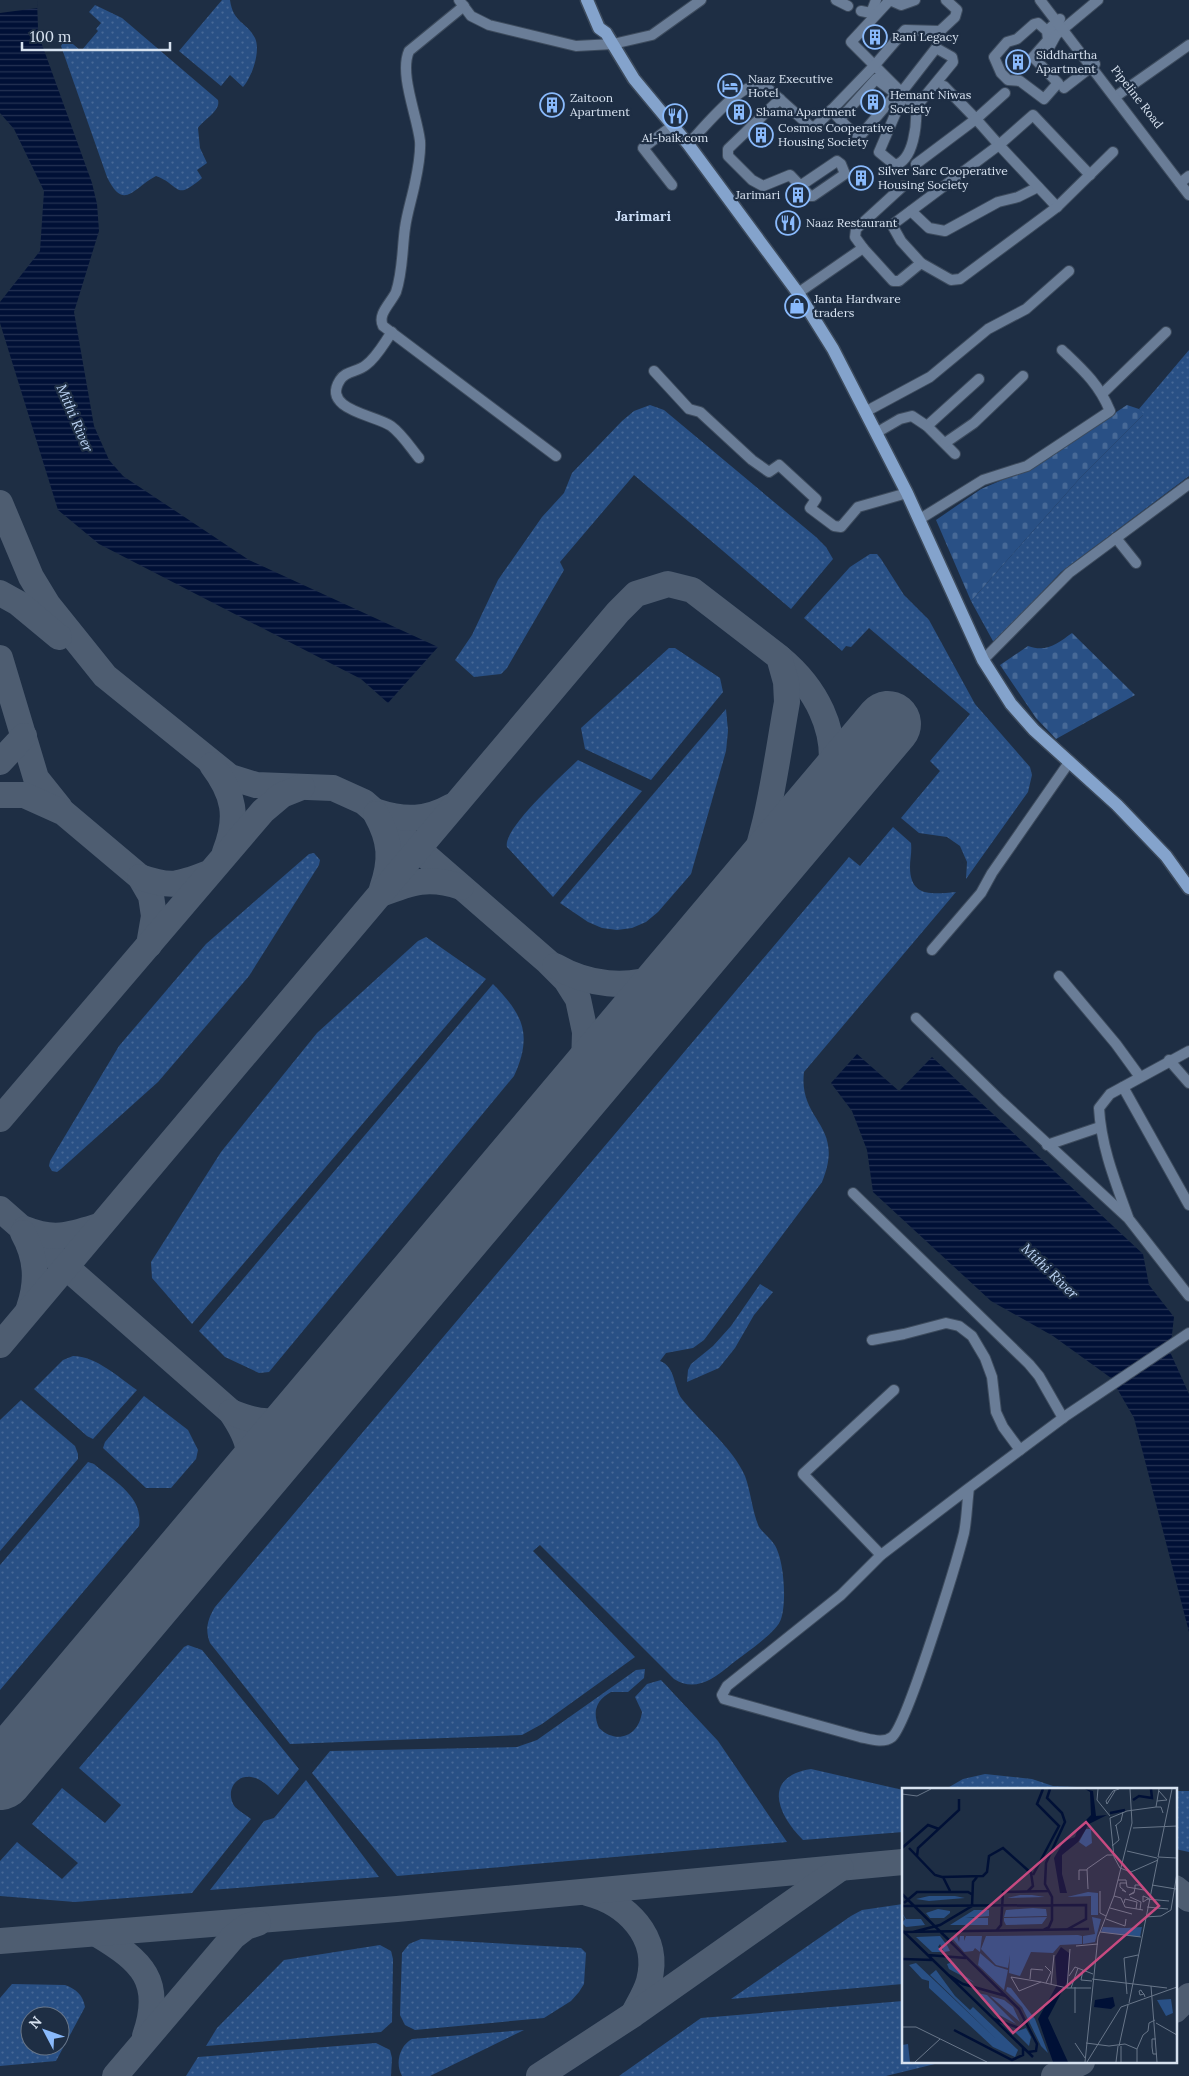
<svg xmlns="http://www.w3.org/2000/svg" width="1189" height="2076" font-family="Lora,serif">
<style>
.grass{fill:url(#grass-dots);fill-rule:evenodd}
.cemetery{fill:url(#cemetery-stones)}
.water{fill:url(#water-rules)}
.pier{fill:#1e2e44}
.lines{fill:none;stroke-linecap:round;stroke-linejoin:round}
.taxiway{stroke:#4e5d71;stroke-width:26}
.runway{stroke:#4e5d71;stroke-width:66}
.minor-casing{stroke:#3d4b5d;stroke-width:12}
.tertiary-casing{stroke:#3d4b5d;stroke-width:12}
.primary-casing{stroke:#3d4b5d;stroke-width:15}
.minor{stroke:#6a7d97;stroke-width:10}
.tertiary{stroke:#6a7d97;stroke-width:10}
.primary{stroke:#84a3cc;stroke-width:12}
.labels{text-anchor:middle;stroke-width:4.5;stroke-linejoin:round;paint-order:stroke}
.poi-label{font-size:12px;fill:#d7e2f0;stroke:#1e2e44;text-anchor:start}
.street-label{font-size:12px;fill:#d7e2f0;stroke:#1e2e44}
.neighbourhood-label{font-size:14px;font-weight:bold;fill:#cadcf5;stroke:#1e2e44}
.water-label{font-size:14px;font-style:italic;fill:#bed6f7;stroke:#1e2e44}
.inset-river{fill:none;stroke:#001036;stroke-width:2.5}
.inset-road{fill:none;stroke:#687689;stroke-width:1}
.view{fill:#c74a80;fill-opacity:0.15;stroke:#c74a80;stroke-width:2.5}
.inset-edge{fill:none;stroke:#d7e2f0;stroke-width:2.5}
</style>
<defs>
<pattern id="grass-dots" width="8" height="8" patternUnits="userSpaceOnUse" patternTransform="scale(1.25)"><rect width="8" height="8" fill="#295085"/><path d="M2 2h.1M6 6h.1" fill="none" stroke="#476997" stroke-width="1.8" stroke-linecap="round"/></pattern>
<pattern id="cemetery-stones" width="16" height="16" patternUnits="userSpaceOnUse" patternTransform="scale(1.25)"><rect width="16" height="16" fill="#295085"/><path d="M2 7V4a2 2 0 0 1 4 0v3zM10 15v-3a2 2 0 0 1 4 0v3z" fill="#476997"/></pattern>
<pattern id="water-rules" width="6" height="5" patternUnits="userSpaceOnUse" patternTransform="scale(1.25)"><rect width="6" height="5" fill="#001036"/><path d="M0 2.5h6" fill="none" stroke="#243253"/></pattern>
</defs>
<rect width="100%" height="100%" fill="#1e2e44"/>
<g class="grass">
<path d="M222,0H230C233,23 247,22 255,38C261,51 252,77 243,87L230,75L221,86L179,51Z"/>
<path d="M95,5L122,18L218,100C221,111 204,119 198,128L200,148L207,163L197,170L202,178C174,202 181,185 156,176C133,188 124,212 107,177L61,46L66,38L81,51L98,31L96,29L101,23L89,12Z"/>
<polygon points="1189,350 1189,476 1061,572 994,643 971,601 1080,478 1143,415 1139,409"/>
<polygon points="650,405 664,410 816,537 826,547 833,559 791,609 634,475 560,562 564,570 507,668 501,674 474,677 455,660 472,635 498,580 542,517 564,493 572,473 622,421 634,411"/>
<polygon points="870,554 877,554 881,559 904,595 929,620 975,704 1030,767 1032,775 1028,792 966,879 967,862 960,846 947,837 919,833 901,818 940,771 930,761 970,714 869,628 851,647 846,646 842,651 804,618 850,567"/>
<polygon points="669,648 675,648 720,678 723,692 651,780 585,749 581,728"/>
<polygon points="726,709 728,731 726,751 691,874 658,912 646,922 632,928 617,930 602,928 588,922 560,903"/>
<path d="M578,760L642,791L553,897L507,847C502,829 564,774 578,760Z"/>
<path d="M893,827L911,843C912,852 910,859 910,867C910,898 933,894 956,892L804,1072C798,1122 846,1124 822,1182L704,1340L693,1348L666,1353L660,1361C676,1367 673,1387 682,1399C701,1423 733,1448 745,1476C751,1492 752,1511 759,1527C763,1533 770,1538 774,1544C784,1558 787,1602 781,1619C777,1633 741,1656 728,1667C712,1680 694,1692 674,1679L540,1545L533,1551L635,1657L542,1724L522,1735L290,1744L210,1643C205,1630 207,1620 215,1607L849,857L860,866Z"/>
<polygon points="314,853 320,860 319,865 249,976 158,1082 61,1169 57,1172 52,1171 49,1166 50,1161 119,1046 206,944 309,854"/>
<polygon points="426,937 486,979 192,1324 152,1278 151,1262 221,1152 317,1033 418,941"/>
<path d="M493,984C523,1015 533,1034 514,1076L269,1372L259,1373L225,1357L199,1331Z"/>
<polygon points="760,1284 773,1292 754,1315 735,1348 719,1368 687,1382 688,1370 691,1364 713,1346 731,1326"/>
<path d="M73,1356C96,1356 118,1377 137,1390L93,1439L87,1436L34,1389L63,1360Z"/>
<polygon points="144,1396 188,1430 198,1450 196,1459 171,1488 146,1488 103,1448 105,1442"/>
<polygon points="21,1400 75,1446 78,1454 78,1459 0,1551 0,1420"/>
<path d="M88,1462L94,1464C114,1481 144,1497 139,1526L0,1690V1565Z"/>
<path d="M188,1645L202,1650L299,1769L278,1795C270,1788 261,1778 251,1777C234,1775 225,1793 235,1807C239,1811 246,1815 251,1819L192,1893L75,1902L0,1896V1861L17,1842L62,1879L78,1863L32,1824L62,1788L105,1823L121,1805L79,1768L184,1647Z"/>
<path d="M645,1669L644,1678L628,1692H611C596,1700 592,1712 599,1728C617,1745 639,1736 642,1712L635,1697L647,1684L661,1680L718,1741L787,1842L397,1876L312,1773L330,1751L517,1747L537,1740L636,1670Z"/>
<path d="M811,1769L903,1790V1832L803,1840C777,1814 762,1777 811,1769Z"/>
<polygon points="985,1774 1032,1779 1053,1786 1147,1790 944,1790 963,1779"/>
<polygon points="306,1780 379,1877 210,1890 264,1821 274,1818"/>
<polygon points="1175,1791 1189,1791 1189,1852 1175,1849"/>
<polygon points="903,1904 903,1984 731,1999 851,1916 862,1910"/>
<polygon points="421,1939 581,1948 586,1953 584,1984 579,1992 571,2001 544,2018 415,2030 405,2025 400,2015 402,1953 409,1944"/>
<polygon points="380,1945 391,1951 393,1959 392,2022 381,2032 206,2046 217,2028 284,1960"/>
<path d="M12,1984L65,1985C76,1989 83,1995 85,2007L56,2061L0,2066V1998ZM30,2016H60V2046H30Z"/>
<polygon points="903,2001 903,2062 943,2062 886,2076 619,2076 701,2018"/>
<path d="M524,2030L430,2076H402C395,2064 399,2046 412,2039Z"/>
<polygon points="376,2043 390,2050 392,2058 391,2076 186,2076 198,2057"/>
</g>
<g class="cemetery">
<polygon points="1127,405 1139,409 1144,414 1080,478 971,601 936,520 981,489 1033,467"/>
<path d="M1072,633L1135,695L1056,739L1036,718L1000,665L1028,646C1047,653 1058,643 1072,633Z"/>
</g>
<g class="water">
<polygon points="0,0 37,0 38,28 40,39 92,183 97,204 99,231 74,312 94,426 109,460 123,476 249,560 438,647 388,703 361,679 99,544 58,510 0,323 0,302 40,251 44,191 14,129 0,113"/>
<polygon points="857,1054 899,1091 932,1057 1143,1254 1149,1285 1174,1317 1170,1352 1189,1394 1189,1632 1134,1418 1111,1378 1053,1336 991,1301 873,1192 867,1150 852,1111 831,1083"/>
</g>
<polygon class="pier" points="0,0 37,0 38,8 0,13"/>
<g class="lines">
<g class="taxiway">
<polyline points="0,503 31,577 48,605 105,676 230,777 256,785 333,788 364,802 548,962 566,980 578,999 585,1032 584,1066 566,1105"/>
<polyline points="0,593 18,603 59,637"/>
<polyline points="0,658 36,778 60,808"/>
<path d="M780,658C815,687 839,730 830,777C828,787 822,797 818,807"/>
<polyline points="0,762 24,736"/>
<path d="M212,765C234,794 239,817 225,852"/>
<polyline points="0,795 24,795 64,813 140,877 151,896 154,916 149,945"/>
<path d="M378,812C405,821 427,820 452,806"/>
<path d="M376,814C391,841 392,860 382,889"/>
<path d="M140,877C172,888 178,885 209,873"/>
<path d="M381,894C412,882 429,876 461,887"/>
<path d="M555,966C588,985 627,990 663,975C674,971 683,962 693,956"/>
<polyline points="0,1119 263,811 282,795 302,787"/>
<path d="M0,1209L231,1412C252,1443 254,1457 240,1492"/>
<path d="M25,1229C54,1241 70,1235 99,1226"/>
<path d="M23,1233C37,1258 38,1282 29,1308"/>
<path d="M0,1345L618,612L636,594L668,584L692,590L779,657L786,682L787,702C775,769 768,838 739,900"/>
<path d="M231,1412C266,1427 280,1423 313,1405"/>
<polyline points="1175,1888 1189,1899"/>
<path d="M587,1893C626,1903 661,1936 649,1981C646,1992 639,2003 634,2013"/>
<path d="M97,1934C142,1961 164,1981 145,2036"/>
<polyline points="0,1941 397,1909 903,1862"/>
<polyline points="1175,2010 1189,1996"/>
<polyline points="115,2076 233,1937 246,1927 258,1923"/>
<polyline points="539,2076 634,2014 841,1868"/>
<polyline points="1054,2076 1082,2062"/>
</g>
<polyline class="runway" points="0,1777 888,724"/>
<g class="minor-casing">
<g id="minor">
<polyline points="459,0 471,16 489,25 576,46 613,44 652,35 701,0"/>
<polyline points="836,0 848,6"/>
<path d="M464,6L409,51C399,74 417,115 420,141C421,155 418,169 415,183C412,198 407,213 405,228C402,249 403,271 396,292C391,303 377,314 383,326L556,456"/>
<polyline points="861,11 871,13 876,0"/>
<polyline points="1047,31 1038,23 1034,24 1017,39 1007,42 994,57 1001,73 1008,80 1020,81 1044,99 1058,83 1033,57 1048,40 1047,31 1060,19"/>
<polyline points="1050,46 1056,35 1098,0"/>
<polyline points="944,86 976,119 1005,93"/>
<polyline points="1064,88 1095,64"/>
<polyline points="901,93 936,48 952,57 953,62 916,107"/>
<path d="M903,96L879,152L895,165C914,160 917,124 916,107L851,42L888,2L892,1L901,5L915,0"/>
<polyline points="1115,97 1189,45"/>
<polyline points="780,99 728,149 728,156 752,180 763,186 790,175 810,196 813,196 845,174 841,164 837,161 800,186"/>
<path d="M831,110C839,118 851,134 861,135L896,94L876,79L840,119"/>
<path d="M688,144C704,128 741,80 764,85L811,127L816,126L874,66L905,30L940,31L955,17L957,10L946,0"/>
<polyline points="916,164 976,119 999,145 1033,115 1090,175"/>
<polyline points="1180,183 1189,176"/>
<polyline points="672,185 643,148 672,126"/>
<polyline points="911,211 929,228 945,231 998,202 1018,197 1038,187"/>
<polyline points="863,248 855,237 856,229 903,186"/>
<polyline points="921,263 901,241 892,225 999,145 1057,207"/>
<polyline points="798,293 863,248 893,281 899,281 921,263 951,280 960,279 1057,207 1113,152"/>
<path d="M392,332C384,343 377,357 366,365C358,372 345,371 340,380C321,410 376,415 391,426C402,434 410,447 419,458"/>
<polyline points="654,371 689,409 700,412 752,460 769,472 779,465 816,499 810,508 834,526 841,527 858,507 907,493"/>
<polyline points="1103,393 1166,332"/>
<polyline points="865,412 930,377 988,329 1026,309 1069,271"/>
<polyline points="927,426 979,379"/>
<polyline points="876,433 900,419 912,416 927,426 955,454"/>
<polyline points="945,443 974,423 1023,376"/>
<path d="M920,519L983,480L1027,466L1110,411C1099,384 1083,370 1062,350"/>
<polyline points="1116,538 1136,563"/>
<polyline points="983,660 1069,573 1189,484"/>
<polyline points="932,950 981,893 992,873 1070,761"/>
<polyline points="1059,976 1116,1044 1140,1077"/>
<polyline points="916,1018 1001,1101 1128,1218 1189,1296"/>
<polyline points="1169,1060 1189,1083"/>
<polyline points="1123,1087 1189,1205"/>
<polyline points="1047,1145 1100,1127"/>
<polyline points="853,1193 1029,1364 1039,1376 1063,1418"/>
<path d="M1128,1217C1115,1181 1101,1146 1099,1108L1110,1094L1189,1051"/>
<polyline points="872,1340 904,1334 946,1323 959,1326 972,1336 985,1358 992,1377 996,1412 1003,1427 1020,1450"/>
<path d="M969,1488L881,1555L841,1595L727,1686L722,1695L724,1699L860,1737C870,1739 883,1744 892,1737C907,1725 957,1561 964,1533C967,1518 967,1502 969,1488L1067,1415L1189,1333"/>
<polyline points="881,1555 803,1474 894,1390"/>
</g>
</g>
<g class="tertiary-casing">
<polyline id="tertiary" points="1040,0 1189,195"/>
</g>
<g class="primary-casing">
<polyline id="primary" points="587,0 599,28 606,33 634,79 688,144 798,293 833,349 907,493 983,660 1011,704 1034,730 1117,805 1166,856 1189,888"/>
</g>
<use href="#minor" class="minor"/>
<use href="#tertiary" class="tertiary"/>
<use href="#primary" class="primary"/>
</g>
<defs>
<g id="building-ring" transform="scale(1.25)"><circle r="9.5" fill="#1e2e44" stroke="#8abafc" stroke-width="1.5"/><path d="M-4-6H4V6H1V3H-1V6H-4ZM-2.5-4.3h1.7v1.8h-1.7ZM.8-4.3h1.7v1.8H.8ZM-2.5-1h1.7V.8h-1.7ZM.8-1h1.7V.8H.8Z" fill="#8abafc"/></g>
<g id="hotel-ring" transform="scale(1.25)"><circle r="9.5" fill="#1e2e44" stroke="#8abafc" stroke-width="1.5"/><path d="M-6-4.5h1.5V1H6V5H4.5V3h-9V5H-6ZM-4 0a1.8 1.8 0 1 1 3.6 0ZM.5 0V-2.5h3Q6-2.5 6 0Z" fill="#8abafc"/></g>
<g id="restaurant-ring" transform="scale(1.25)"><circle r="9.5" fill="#1e2e44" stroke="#8abafc" stroke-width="1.5"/><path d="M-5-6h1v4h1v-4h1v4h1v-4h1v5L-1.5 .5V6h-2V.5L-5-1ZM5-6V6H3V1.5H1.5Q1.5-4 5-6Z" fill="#8abafc"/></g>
<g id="shop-ring" transform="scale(1.25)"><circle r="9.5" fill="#1e2e44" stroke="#8abafc" stroke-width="1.5"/><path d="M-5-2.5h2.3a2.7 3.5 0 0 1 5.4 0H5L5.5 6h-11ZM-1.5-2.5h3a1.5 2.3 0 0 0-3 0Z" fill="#8abafc"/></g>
</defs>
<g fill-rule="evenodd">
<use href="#building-ring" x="875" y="37"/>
<use href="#building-ring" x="1018" y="62"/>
<use href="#hotel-ring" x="730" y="86"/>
<use href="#building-ring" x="873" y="102"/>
<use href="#building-ring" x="552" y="105"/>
<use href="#building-ring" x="739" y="112"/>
<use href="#restaurant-ring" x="675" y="116"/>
<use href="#building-ring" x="761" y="135"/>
<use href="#building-ring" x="861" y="178"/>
<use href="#building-ring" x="798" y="195"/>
<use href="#restaurant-ring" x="788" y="223"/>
<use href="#shop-ring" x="797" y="306"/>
</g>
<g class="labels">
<g class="poi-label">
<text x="892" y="41">Rani Legacy</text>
<text x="1036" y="59">Siddhartha<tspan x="1036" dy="14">Apartment</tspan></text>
<text x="748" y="83">Naaz Executive<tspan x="748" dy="14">Hotel</tspan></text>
<text x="890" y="99">Hemant Niwas<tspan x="890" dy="14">Society</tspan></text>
<text x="570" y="102">Zaitoon<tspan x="570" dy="14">Apartment</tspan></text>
<text x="756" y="116">Shama Apartment</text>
<text x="778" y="132">Cosmos Cooperative<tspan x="778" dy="14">Housing Society</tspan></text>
<text x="675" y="142" text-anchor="middle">Al-baik.com</text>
<text x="878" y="175">Silver Sarc Cooperative<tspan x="878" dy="14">Housing Society</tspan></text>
<text x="780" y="199" text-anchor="end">Jarimari</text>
<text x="806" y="227">Naaz Restaurant</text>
<text x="814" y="303">Janta Hardware<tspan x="814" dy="14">traders</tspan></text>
</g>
<g class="street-label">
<text transform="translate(1137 97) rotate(52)" y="4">Pipeline Road</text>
</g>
<g class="neighbourhood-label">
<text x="643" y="221">Jarimari</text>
</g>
<g class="water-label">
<text transform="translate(75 418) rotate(67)" y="5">Mithi River</text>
<text transform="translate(1050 1271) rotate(44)" y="5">Mithi River</text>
</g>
</g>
<g transform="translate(902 1788)">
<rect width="275" height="275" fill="#1e2e44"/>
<path d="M184,41H189L190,55L184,59L177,54ZM186,104L196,105V127H189V108L165,109ZM118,107H130L143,109L105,110ZM27,108H53L63,110L27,113L14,111ZM131,120L144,121L145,128L102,129L104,122ZM36,121L48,123V125L42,130H28L24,125ZM72,122H87V128L63,130H86V137H48ZM0,125L4,131H19L23,137L4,139L0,135L3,131ZM145,129L140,136L104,137L102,133V130ZM190,129L199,131L193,154L181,156V148L193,146ZM201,139L224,140L240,139L238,149L199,144ZM176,147L180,148V156L158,157L151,165L129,164L118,188L107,185L108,167L106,180L94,177L79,161L84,148ZM38,148L44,156L40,157H45L48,163L42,164L38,156L36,159L41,164H30L14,149ZM55,148L57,154L58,148H62V153L64,148H80L78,164L73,160L71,163L62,164L49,149ZM78,165L93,178L106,182L102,202L76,177ZM51,174L63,188L73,195L47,181L45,176ZM14,175L94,251L28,187L34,182L53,208L68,222L71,219L116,262L113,269L91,259L38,210L27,200V193L20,191L7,177ZM105,199L109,200L133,231L146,265L139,258L120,219L104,203ZM75,205L85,207L114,236L92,224ZM88,208L102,212L111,219L118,234ZM124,240L129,249L127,258L113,244Z" fill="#295085"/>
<path d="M269,211L271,225L264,228L255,212ZM6,256L8,274H0V257Z" fill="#295085"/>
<path d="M183,1L191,3L194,28L205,27L187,36L176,54L160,67V86L165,105H158L152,70L162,53L173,49L176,40L189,27L188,4ZM159,159L167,165L166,192L146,230L166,274H151L136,231L155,197L153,169ZM211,209L213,218L209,221L192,219L193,212Z" fill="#001036"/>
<path class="inset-river" d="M231,12L237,8L250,10L249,1M208,25L223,22M0,60L26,37L37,41M7,60L33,87L40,89L81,88L85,84L87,68L101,60L129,85L131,98L126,103M15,68L16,60L57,22V11M131,87L157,38L135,16L141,1M41,89L48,103M0,106L117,221L135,256L134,263L126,264M2,115L15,104H66L71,107M0,118L184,117V131L166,141M141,142L147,139L150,132V109L143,96L144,75L163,34L160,25L145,10L148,1M1,143L131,269M94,143L99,137L101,104L146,103M0,144L187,141M11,144L38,137L70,118L71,94L75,89M26,167L64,170M0,171L31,172M45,186L61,196L104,208M92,231L117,240L123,233M52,242L110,272L121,267V260"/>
<path class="inset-road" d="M196,1L195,12L208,28M213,3L205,16L204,13L211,3L217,1M0,6L15,8L29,1M255,13L265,12L257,3M254,19L257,1M213,38L219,33L221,24M231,40L275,38M210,58L217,52L214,37M225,63L255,70M256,69L270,1M256,69L275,70M256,72L229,84L218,80L212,69L208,30L225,23L254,19H259L261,25M177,92V82H185M216,92H224L225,99L242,102L238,97H233V100M250,97L274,101M186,101L185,81L205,67H212M220,102L224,104L218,99V95H225M198,103V125L204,128M232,104L227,107L232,105L233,100M212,108L219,110L223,119L241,122M228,109L239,114L238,122M246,110L241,108V114L247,110M245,111L267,113M222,115L223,111L235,114L234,121M245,119L266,121M208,120L230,126M243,129L259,128L269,122L275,85M204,131L223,138L224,131M198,144L239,149M174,158L196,156M143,178L149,184L144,195M181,182L179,192L190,193M167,188L173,179L191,186M128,191L129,181L141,182M190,191L265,200M139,194L109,189L117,203L139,194L165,200H189M149,196L152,167M249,198L255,274M173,199V225M165,200L168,161M169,200L176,180M225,206L222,170L236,167M242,206L238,207L237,203L239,202L240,204L242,206L243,209M227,215L256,70M254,235L275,247M0,239H14L85,274M254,251H250V259L251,266H255M173,255L183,270M184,255L207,258L223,256L235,261M217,258L226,217M219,258V274M13,274L38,251M183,274L196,149L212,108L230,35L228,1M185,274L219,219L275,199M214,274L216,258M235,274V261L241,247L246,243L247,235L253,232"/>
<path class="view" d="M184,34L257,118L111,245L38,161Z"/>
<rect width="275" height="275" class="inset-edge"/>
</g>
<g transform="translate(45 2031) rotate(311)"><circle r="24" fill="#1e2e44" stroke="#687689"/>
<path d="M0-4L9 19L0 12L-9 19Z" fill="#8abafc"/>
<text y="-8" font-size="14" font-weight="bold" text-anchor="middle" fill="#d7e2f0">N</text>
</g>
<path d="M22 42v8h148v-8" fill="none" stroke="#d7e2f0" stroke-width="2.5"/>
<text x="30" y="42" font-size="15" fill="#d7e2f0" stroke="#1e2e44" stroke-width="4" paint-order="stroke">100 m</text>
</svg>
